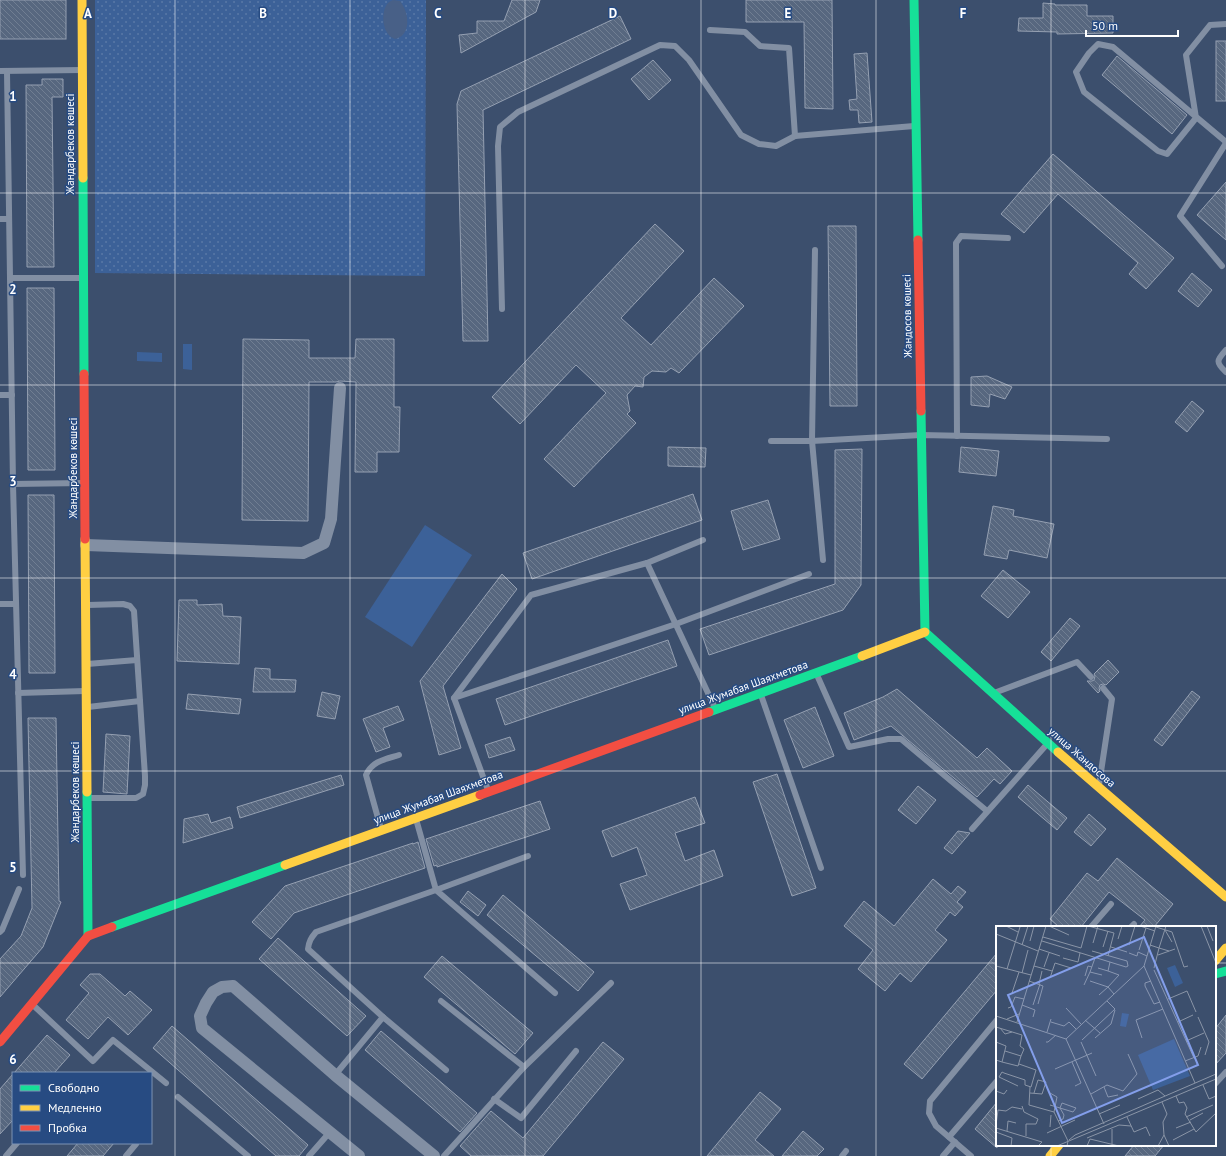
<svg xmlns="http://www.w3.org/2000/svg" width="1226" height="1156" font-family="'PT Sans',sans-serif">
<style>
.green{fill:#3c6198}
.park{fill:url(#park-dots)}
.water{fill:#486087}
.building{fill:url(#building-back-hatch);stroke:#95a0b2}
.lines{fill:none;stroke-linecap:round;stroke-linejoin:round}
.lane{stroke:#828fa3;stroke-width:6}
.street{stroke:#828fa3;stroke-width:12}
.fast{stroke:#16e098;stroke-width:9}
.slow{stroke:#ffcf43;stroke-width:9}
.jam{stroke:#f24e42;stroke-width:9}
.grid{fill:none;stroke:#fff;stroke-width:1;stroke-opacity:0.55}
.labels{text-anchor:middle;stroke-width:3;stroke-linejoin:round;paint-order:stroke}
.street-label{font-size:11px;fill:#fff;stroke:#274b82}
.inset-road{fill:none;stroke:#8a95a7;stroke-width:1}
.view{fill:#839eea;fill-opacity:0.15;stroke:#839eea;stroke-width:2}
.inset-edge{fill:none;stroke:#fff;stroke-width:2}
.grid-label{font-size:13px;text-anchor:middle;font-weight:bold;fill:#fff;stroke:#274b82;stroke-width:3;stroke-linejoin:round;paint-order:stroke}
</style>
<defs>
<pattern id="park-dots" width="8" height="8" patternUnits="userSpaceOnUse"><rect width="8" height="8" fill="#3c6198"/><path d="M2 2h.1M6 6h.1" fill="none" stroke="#5979a7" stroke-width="1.8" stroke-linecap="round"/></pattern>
<pattern id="building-back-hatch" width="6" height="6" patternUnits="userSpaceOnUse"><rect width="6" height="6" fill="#57677f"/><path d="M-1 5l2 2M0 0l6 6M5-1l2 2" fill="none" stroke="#707e92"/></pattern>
</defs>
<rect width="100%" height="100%" fill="#3c4f6d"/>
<g class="green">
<polygon points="183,344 192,344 192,370 183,369"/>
<polygon points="137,352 162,353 162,362 137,361"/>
<polygon points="425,525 472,555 412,647 365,617"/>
</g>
<polygon class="park" points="95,0 426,0 425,276 95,273"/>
<path class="water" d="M393,0L400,1C409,12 412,35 395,39C382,35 380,12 388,3C389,2 391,1 393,0Z"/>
<g class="building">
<rect x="0" y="0" width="66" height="39"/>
<polygon points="512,0 540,0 536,12 461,53 459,35 477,33 477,21 504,21"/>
<polygon points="746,0 832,0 833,109 805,108 804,22 746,22"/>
<polygon points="1043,3 1055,4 1055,5 1087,5 1087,16 1113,16 1113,33 1057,34 1057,32 1018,31 1019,18 1043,18"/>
<polygon points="620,16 631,39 483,110 488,341 463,341 457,104 461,91"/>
<rect x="1216" y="41" width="10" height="60"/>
<polygon points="867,53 872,122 859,123 858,110 850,110 849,100 857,99 854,54"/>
<polygon points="1117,56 1187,115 1172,134 1102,75"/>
<polygon points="653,60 671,80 649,100 631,79"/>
<polygon points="42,79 63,79 63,97 52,97 54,267 27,267 26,85 42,85"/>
<polygon points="1053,154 1174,258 1146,289 1129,274 1138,263 1058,194 1024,233 1001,214"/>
<polygon points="1226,182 1226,240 1197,215"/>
<polygon points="655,224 684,251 621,318 651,345 714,278 744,306 679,373 671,368 666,372 652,371 644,377 643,387 635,386 627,395 630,411 627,414 636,423 574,487 544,459 606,393 576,365 520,424 492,397"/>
<polygon points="828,226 856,226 857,406 830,406"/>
<polygon points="1192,273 1212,290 1198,307 1178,291"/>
<polygon points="27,288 54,288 55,470 28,470"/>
<polygon points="243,339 309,340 309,358 355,358 356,339 394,339 394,407 400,407 399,452 377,452 377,472 355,472 356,382 340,381 336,382 309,382 308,521 242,520"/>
<polygon points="987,376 1012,387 1005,399 990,394 989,407 971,405 971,377"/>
<polygon points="1192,401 1204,411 1187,432 1175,422"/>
<polygon points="668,447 706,448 705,467 668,466"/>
<polygon points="961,447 999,451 996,476 959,472"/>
<polygon points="862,449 861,585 843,610 709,655 700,629 835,584 835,450"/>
<polygon points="693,494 702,520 532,579 523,553"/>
<polygon points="28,495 54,495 55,673 29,673"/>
<polygon points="768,500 780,539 743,550 731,511"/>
<polygon points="993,506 1014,510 1013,516 1054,524 1047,558 1009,550 1007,559 984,555"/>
<polygon points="1003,570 1030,592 1008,618 981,596"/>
<polygon points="502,574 517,589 443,686 461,748 439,755 420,681"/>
<polygon points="179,600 197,600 197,605 222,604 223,616 241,617 239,664 177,661"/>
<polygon points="1070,618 1080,626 1051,661 1041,652"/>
<polygon points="668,640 677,666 505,725 496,699"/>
<polygon points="1108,660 1119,672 1106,685 1103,684 1100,685 1099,688 1100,691 1098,693 1087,681 1092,681 1094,680 1095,676 1094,674"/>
<polygon points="255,668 270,669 270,679 296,680 295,692 253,692"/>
<polygon points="897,689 977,758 987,748 1012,771 1000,784 994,779 977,797 891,726 854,740 844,713 883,697"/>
<polygon points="1192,691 1200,697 1162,746 1154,740"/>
<polygon points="322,692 340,696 335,719 317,716"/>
<polygon points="188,694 241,699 239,714 186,709"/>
<polygon points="398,706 404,720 383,728 390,747 376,752 363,719"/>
<polygon points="815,707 834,756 803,768 784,720"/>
<polygon points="28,718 56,718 59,901 61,902 43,947 0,997 0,959 21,936 32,908"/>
<polygon points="106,734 130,736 127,794 103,792"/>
<polygon points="510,737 515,750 489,758 485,745"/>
<polygon points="777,774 816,888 792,896 753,782"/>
<polygon points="341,775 344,785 240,818 237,807"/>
<polygon points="1028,785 1067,818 1057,830 1018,797"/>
<polygon points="918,786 936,800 916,824 898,810"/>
<polygon points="695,797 705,823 675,833 685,861 714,850 723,876 630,910 620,884 647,875 637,847 612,857 602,831"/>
<polygon points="540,801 550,829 437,867 437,865 434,866 426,839"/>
<polygon points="208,814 211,823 230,817 233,828 183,843 184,819"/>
<polygon points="1089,814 1106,829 1091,846 1074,832"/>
<polygon points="958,831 970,833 952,854 944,848"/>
<polygon points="418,842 425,868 294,913 271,939 252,922 285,886 413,843 413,844"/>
<polygon points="1117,858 1173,904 1154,927 1139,927 1145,920 1109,892 1081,927 1059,927 1050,919 1087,873 1098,881"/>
<polygon points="933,879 951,894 958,886 966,892 957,902 963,907 955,916 950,912 935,930 947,940 911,982 900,973 885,991 858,969 873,950 844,926 864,901 894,926"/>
<polygon points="468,891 486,905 478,916 460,902"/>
<polygon points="503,895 594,972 578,991 487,915"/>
<polygon points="278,938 366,1016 347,1036 259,959"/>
<polygon points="997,953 997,990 922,1079 904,1064"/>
<polygon points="442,956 533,1033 515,1054 424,977"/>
<polygon points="90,974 100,974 125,996 130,991 152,1010 128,1035 108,1017 88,1039 66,1020 89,993 80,985"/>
<polygon points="1226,1015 1226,1053 1215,1065 1215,1029"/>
<polygon points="172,1026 308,1145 299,1156 276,1156 153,1048"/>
<polygon points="381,1031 477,1113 460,1132 365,1050"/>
<polygon points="47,1035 70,1055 54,1073 14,1073"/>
<polygon points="603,1042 624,1059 543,1156 471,1156 460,1146 491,1111 523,1138"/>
<polygon points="13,1074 13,1120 0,1134 0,1089"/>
<polygon points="760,1092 781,1109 755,1140 774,1156 707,1156"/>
<polygon points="997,1102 997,1148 975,1129"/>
<polygon points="803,1131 824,1149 817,1156 782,1156"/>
<polygon points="78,1143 114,1143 103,1156 67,1156"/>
<polygon points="1134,1145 1164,1145 1155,1156 1125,1156"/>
</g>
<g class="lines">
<g class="lane">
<polyline points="1226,24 1210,25 1186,55 1196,118 1167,154 1158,151 1084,92 1076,72 1089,53 1098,44 1113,47 1226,142"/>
<polyline points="710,30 745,32 760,46 789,48 795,136"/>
<polyline points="0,71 82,70"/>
<polyline points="7,72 13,484 23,875"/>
<polyline points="0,219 9,219"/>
<polyline points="815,250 812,441 823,560"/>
<polyline points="1222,266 1180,216 1226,143"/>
<polyline points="10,278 82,278"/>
<polyline points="502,309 498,146 500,127 518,112 660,45 675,46 689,60 741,135 759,144 776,146 795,136 914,126"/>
<path d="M1226,350C1217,360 1215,362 1226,372"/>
<polyline points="0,395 12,395"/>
<polyline points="957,436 956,243 961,236 1008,238"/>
<polyline points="771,441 812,441 921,435 1107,439"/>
<polyline points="13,484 84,483"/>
<polyline points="647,563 715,708"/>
<polyline points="0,604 16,604"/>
<polyline points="88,605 123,604 130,606 134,611 145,776 145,785 143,794 136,798 88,798"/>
<polyline points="87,664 137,660"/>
<polyline points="817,675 849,747 888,739 901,739 987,811"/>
<polyline points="18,693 85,691"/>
<polyline points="994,693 1077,662 1091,677"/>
<polyline points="761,695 821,868"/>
<polyline points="454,698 531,595 647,563 703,540"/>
<polyline points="88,707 140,701"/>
<polyline points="1099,785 1112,699 1103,688"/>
<polyline points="488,790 454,698 676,624 809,574"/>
<path d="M381,829L366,775C372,761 386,759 399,755"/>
<polyline points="972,829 1048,743"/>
<polyline points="528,856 436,890 555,993"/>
<polyline points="1091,927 1111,904"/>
<polyline points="1131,927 1134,924"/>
<polyline points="0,932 2,930 19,889"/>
<polyline points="441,1001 524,1067 444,1156"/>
<polyline points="33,1005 93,1061 113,1040 166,1083"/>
<path d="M383,1017L308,949C309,941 311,938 316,932L436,890L416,819"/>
<polyline points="524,1067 611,983"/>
<polyline points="335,1075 383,1017 446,1070"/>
<polyline points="1215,1084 1226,1072"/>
<polyline points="178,1097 248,1156"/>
<polyline points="494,1099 521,1118 576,1051"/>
<polyline points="949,1137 997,1081"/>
<polyline points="6,1156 17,1143"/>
<polyline points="126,1156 136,1144"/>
<polyline points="309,1156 330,1132"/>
<polyline points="842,1156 846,1151"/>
<polyline points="943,1156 955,1142"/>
<polyline points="971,1156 936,1126 929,1113 930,1101 997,1020"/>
</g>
<g class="street">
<polyline points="86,545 303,553 324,543 331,519 340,388"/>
<polyline points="359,1156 202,1028 200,1016 206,1003 213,992 222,987 233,986 335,1075 434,1156"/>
</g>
<g class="fast">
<polyline points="914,0 918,240"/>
<polyline points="83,178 84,374"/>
<polyline points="921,411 925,632"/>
<polyline points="925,632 1058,752"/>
<polyline points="709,712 862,656"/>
<polyline points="87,792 88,936"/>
<polyline points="112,927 285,865"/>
<polyline points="1215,974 1226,971"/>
</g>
<g class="slow">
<polyline points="82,0 83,178"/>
<polyline points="85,539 87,792"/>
<polyline points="862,656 925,632"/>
<polyline points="1058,752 1226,897"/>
<polyline points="285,865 480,795"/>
<polyline points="1215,961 1226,948"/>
<polyline points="1050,1156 1059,1145"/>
</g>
<g class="jam">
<polyline points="918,240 921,411"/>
<polyline points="84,374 85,539"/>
<polyline points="480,795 709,712"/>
<polyline points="0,1042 88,936 112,927"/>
</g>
</g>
<path class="grid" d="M175,0V1156M350,0V1156M525,0V1156M701,0V1156M876,0V1156M1051,0V927M0,193H1226M0,385H1226M0,578H1226M0,771H1226M0,963H997M1215,963H1226M1051,1145V1156"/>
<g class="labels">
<g class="street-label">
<text transform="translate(70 144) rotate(-90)" y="4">Жандарбеков көшесі</text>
<text transform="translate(907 316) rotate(-91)" y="4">Жандосов көшесі</text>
<text transform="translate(73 468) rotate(-90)" y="4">Жандарбеков көшесі</text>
<text transform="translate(743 687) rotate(-20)" y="4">улица Жумабая Шаяхметова</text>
<text transform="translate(1082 757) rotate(41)" y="4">улица Жандосова</text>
<text transform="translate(75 792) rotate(-90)" y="4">Жандарбеков көшесі</text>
<text transform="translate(438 797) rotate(-20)" y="4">улица Жумабая Шаяхметова</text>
</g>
</g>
<g transform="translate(996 926)">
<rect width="220" height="220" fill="#3c4f6d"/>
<path d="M179,39L187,57L179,61L171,42ZM126,87L133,88L130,101L124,100Z" fill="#3c6198"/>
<path d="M178,113L194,150L157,164L142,129Z" fill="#3c6198"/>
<path class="inset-road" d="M10,0L22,6M53,0L73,9M92,0L118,7L112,30M144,0L159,5M205,0L220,37M211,0L217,15M160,1L176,6L188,41L192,40M169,4L176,16M0,8L42,25M47,11L85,22L91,0M122,13L126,0M34,15L38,0M46,15L130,41L132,40L131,35L96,25M97,17L102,0M26,19L32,0M133,19L139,0M154,19L163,22L170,0M107,21L112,5M115,21L131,26M43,23L64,30M143,24L150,2M133,27L141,30L142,26L151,30M162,29L179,23M67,32L82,36L84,27M99,32L94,46L106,49M0,40L35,49M38,40L56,45M148,40L199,157M48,41L53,27M102,42L112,45L114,36M158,42L163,22L173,25M11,43L24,1L21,0M158,44L198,132M112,45L123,49L112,61L118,68M26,47L32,24M89,50L92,40L96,41M54,52L59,37L75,42M33,55L47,60L42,78M94,55L112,61L103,69M155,55L149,57V60L158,78L164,76M43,58L46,45M88,59L94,46M16,67L23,46M172,73L191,65L200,86M26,79L39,84L37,91M37,79L44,58M12,82L15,81L19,71L28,73M70,82L85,98M0,90L70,113M202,91L213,116L209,129M11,93L23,88M89,94L104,107M21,96L50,0M55,96L68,100L73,96L80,103M182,96L197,89M0,101L26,109L24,120L28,123L25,130M4,102L9,108L16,106M51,106L55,93M99,112L115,98L119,84M146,112L140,94L167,83M70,113L148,40L160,0M70,113L108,198M86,114L119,83L111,75M190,115L208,107M0,116L10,120L6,136L0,134M50,116H52L60,109M85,116L100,150M189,135L202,130L205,121M6,136L22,140L25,130L9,125M76,136L85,157L79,160M59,143L96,127M207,159L213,173L220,170M22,160L3,151L6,146L8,147L29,154V159L35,161L40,144L23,138M34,161L33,179L58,186L72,215L71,220M108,161L112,171L122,169M0,165L8,168L11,164M34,167L46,168L50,156L42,154L38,167M54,167L61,171L58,186M95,168L111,159L127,165L141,148L132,128M180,170L183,177L188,176L191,182L189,188L200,206L220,187M142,173L162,164L169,170M166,176L171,188L167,196L168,209L173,220M54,179L64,182L77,186L80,182L66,177L64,182L68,189L67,193L62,195M26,180L28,186L42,193L40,198H30V210M103,188L124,179M131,191L138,206L150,201L154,210M190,191L217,179M194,194L207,187M0,199L2,184L10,185L16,181L26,183M54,201L55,189M0,202L46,216L42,220M180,202L195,196M11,205L12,195L20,197M0,206L16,212L15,220M51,207L79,194M91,212L123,199L135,200M73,214L79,209L220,148M177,214L198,203M116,219V203M61,220L220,153M91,220L94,213L123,220M162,220L168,209"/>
<path class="view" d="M148,11L202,139L66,197L12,69Z"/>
<rect width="220" height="220" class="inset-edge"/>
</g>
<g class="grid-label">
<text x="88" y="18">A</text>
<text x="263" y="18">B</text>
<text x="438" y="18">C</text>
<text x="613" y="18">D</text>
<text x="788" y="18">E</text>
<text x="963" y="18">F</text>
<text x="13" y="101">1</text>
<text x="13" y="294">2</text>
<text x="13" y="486">3</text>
<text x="13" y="679">4</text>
<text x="13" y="872">5</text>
<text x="13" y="1064">6</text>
</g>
<rect x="12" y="1072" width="140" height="72" fill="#274b82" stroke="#7d93b4"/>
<rect x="20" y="1085" width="20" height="6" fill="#16e098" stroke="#7d93b4"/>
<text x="48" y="1092" font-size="12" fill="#ffffff">Свободно</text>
<rect x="20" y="1105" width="20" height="6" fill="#ffcf43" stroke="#7d93b4"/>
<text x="48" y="1112" font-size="12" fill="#ffffff">Медленно</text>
<rect x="20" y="1125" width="20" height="6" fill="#f24e42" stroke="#7d93b4"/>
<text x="48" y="1132" font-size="12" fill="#ffffff">Пробка</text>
<path d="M1086 30v6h92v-6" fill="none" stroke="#ffffff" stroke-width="2"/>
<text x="1092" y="30" font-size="12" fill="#ffffff" stroke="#274b82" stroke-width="3" paint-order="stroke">50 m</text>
</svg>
